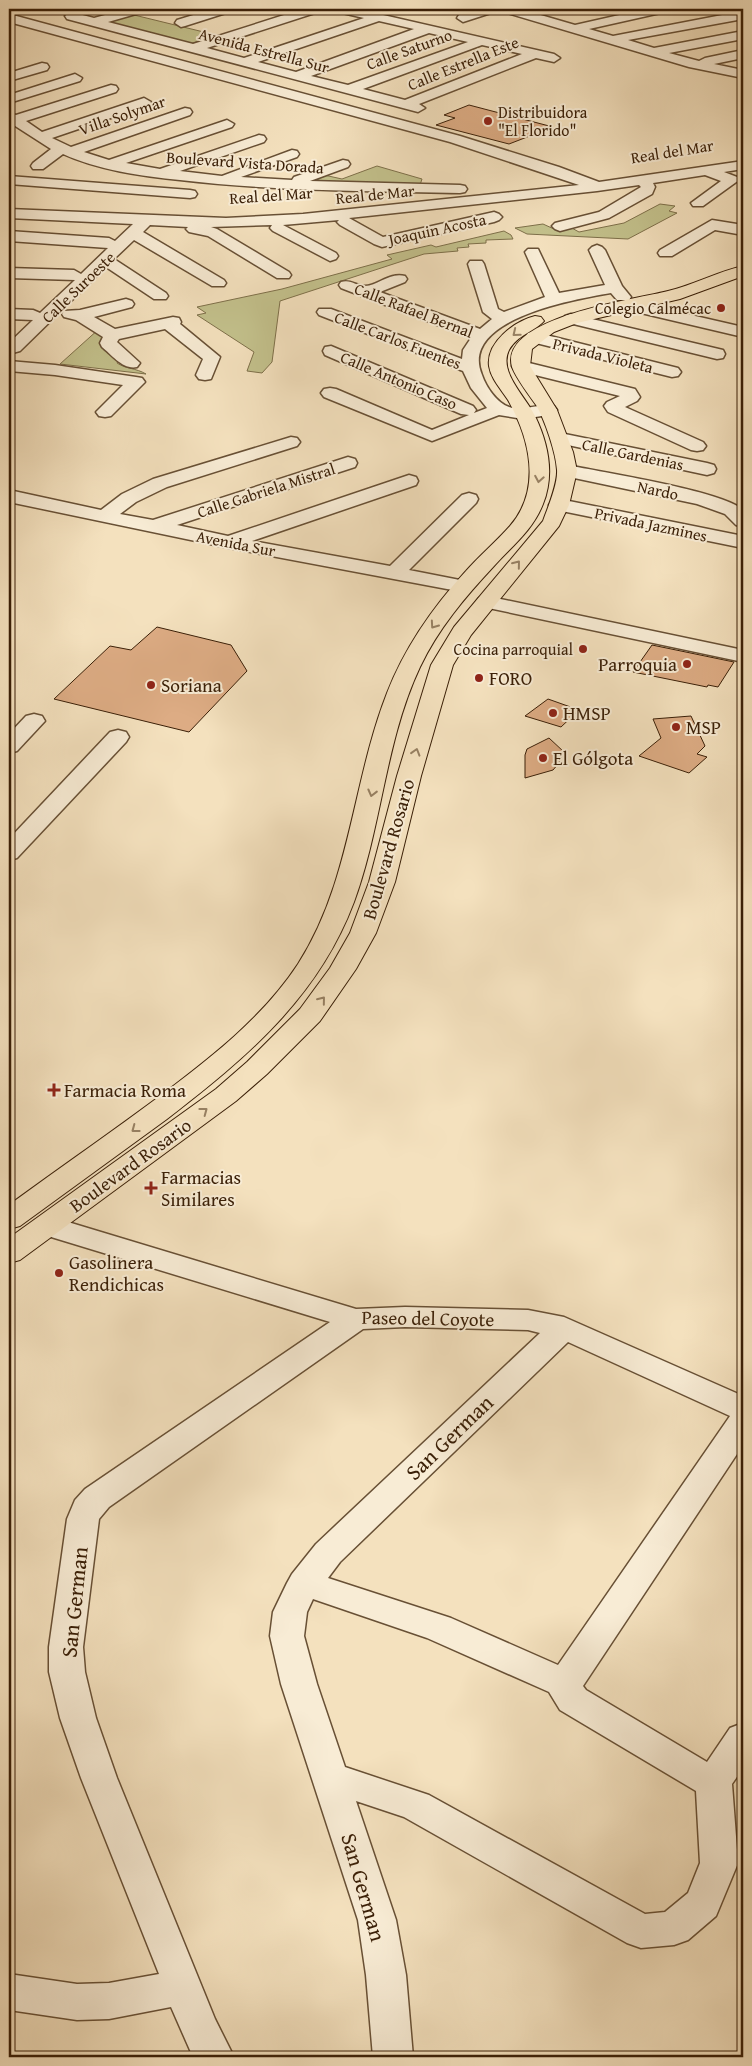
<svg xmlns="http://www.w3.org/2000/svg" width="752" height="2066" font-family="'Gentium Book Plus',serif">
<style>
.green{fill:#c3c18c;stroke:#7e704a}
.building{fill:#ddac84;stroke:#3a1f07}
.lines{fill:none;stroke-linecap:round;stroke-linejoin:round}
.minor-casing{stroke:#685035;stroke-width:3}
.major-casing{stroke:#3a1f07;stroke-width:2}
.minor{fill:#f8ecd5;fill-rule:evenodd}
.major{fill:#f4e1be;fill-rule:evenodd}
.oneway{stroke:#978062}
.poi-dot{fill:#8f2418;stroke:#f8ecd5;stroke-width:2}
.labels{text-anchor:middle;stroke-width:4;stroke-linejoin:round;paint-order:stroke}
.far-street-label{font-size:16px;fill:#3a1f07;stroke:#f8ecd5}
.far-poi-label{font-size:16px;fill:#3a1f07;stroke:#f8ecd5;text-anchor:end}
.poi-label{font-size:19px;fill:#3a1f07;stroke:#f8ecd5;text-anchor:start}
.street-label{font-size:19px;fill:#3a1f07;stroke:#f8ecd5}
.near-street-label{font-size:22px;fill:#3a1f07;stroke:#f8ecd5}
</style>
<rect width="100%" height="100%" fill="#f4e1be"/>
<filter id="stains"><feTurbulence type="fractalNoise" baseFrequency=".004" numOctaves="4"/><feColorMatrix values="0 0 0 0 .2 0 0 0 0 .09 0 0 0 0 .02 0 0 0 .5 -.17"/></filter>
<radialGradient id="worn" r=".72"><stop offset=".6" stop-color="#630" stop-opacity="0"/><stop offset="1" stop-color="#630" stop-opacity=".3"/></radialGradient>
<g class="green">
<polygon points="130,14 216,35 190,44 107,22"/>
<polygon points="377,166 422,179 420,185 309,181 324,175 342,179"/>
<polygon points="660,204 675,206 669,211 677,213 628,239 527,234 515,228 543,224 554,229 570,227 579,232 624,223"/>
<polygon points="504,231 511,235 513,239 486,240 486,243 468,244 469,247 457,248 458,251 424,254 280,301 272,362 262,373 247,371 254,352 197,315 206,313 197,307 282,289 392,259 387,255 431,245 436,247"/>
<path d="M100,328L119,359L117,363C126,369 136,368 146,374L60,364Z"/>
</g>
<g class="building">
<polygon points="469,105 553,127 509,144 436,125 455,118 444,115"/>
<polygon points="157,627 231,645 247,671 189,732 54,699 110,646 131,650"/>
<polygon points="652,645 734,662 718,687 708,685 707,687 633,672"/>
<polygon points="548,699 579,710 561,727 525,716"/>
<polygon points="691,716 705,746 697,754 707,757 689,773 639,756 661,738 653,719"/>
<polygon points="549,738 564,752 559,763 553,770 525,778 525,755 527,749"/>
</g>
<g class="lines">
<g class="minor-casing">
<g id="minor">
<path d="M127,9H145L143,12L108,22L193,44L303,9H320L318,12L207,48L244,58L364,18L338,12L336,9H357L554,54L560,58L554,62L536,58L419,104L425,108L418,112L67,19L65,16L71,12L94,18ZM379,21L414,29L296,72L258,62ZM429,33L468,42L348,85L311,76ZM482,45L522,54L405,100L363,89Z"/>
<polygon points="213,9 231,9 229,12 185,26 181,27 175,23 177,20"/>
<polygon points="479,9 496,9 494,12 463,22 457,18 459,15"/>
<polygon points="502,9 520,9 575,25 646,9 667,9 665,12 589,29 613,36 743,11 743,19 628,40 654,48 743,31 743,39 669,53 699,61 705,58 743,50 743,58 714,64 743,70 743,78 689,67 504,12"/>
<polygon points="9,14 460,136 559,167 599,182 743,161 743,169 724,172 737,177 739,180 703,206 693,206 691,203 721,181 705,175 653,183 655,187 652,194 609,218 560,231 555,229 552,226 555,223 599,212 641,187 639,185 597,191 349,218 383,237 494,212 499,214 502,217 499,220 494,222 382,247 374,244 340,225 337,222 339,220 283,225 336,253 338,256 336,259 330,261 273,231 270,228 272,225 211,227 217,229 289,272 291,275 289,278 277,278 208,236 189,232 186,229 188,227 150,225 143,232 224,280 226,283 224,286 212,286 134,240 114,259 166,293 168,296 166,299 154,299 106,267 20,351 9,354 9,343 33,320 9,319 9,309 33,310 40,313 75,280 9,278 9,268 74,270 81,274 108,248 9,241 9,231 109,238 115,241 133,224 9,218 9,209 226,218 303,214 579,185 450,142 9,22"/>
<polygon points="42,63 47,64 49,67 47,70 9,81 9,73"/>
<polygon points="75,74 82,78 80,81 9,103 9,95"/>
<path d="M111,85L116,86L118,89L116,92L26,121L42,132L144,98L151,102L149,105L52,138L71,147L185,108L190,109L192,112L190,115L84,152L109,160L227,120L234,124L232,127L126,163L160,169L259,135L264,136L266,139L264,142L180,171L222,176L292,150L297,151L299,154L297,157L241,177L292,180L294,177L343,160L348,161L350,164L348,167L310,181L460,185L465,186L467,189L465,192L460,193C367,191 273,191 180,180C141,176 98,170 63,154L43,169H33L31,166L33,163L51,149L9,122V113L16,115Z"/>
<polygon points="9,176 190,190 195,191 197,194 195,197 190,198 9,184"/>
<polygon points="712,220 743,225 743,235 715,230 672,256 660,256 658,253 660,250"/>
<path d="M597,245L602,247L605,250L622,286L631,297L629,300H617L611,293C576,299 458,319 482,375C486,387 497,403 509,407C524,412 539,403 554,406L557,410L554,414L523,419L499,415L432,441L324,397L321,393L324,389L330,388L336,389L432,430L469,415L461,414L325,355L323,351L325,347L331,346L473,406L476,410L474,413L487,408L471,388L463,371L319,315L317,312L319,309H331L462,359L463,350L471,338L341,288L339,285L341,282C351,279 356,286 365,286C378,286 389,272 405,276L407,279L405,282L380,292L480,329L492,319L483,312L468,264L470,261H482L484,264L498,309L504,312L545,297L525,252L528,249H538L559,293L605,285L589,250L592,247Z"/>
<path d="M126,299L132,301L134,304L132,307L94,317L115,329L173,317L179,318L181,322L180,324L220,357L211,379L205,380L199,379L196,375L203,359L165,329L119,339L117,342L140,363L137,367C123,370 112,355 102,347L100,343L103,337L76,320L64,317L62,314L64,311L80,310Z"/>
<polygon points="630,301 743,327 743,337 624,309 622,306 624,303"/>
<polygon points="571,314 723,350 725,354 723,358 717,359 565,322 563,319 565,316"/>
<polygon points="534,332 678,368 681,372 678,376 672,377 528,341 526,337 528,333"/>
<polygon points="9,361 55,365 136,377 142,378 145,382 111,416 105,417 99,416 96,412 123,385 55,375 9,371"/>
<polygon points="521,361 635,389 640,397 637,401 625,407 703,442 706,446 703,450 697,451 691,450 608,412 604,406 607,402 620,396 515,370 512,366 515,362"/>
<polygon points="560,433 707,463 714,465 716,469 714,473 707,475 554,442 551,438 554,434"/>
<polygon points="291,437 297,438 300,442 297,446 167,487 136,502 120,514 153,520 348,457 355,459 357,463 355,467 177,525 228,536 409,475 416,477 418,481 416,485 252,541 390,566 462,495 469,493 476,495 478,499 476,503 409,570 470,582 473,586 470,590 463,592 229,548 9,502 9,490 101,510 122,494 153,479"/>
<path d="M567,465C600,472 724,491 743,510V527L736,525L725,514L697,504L560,475L558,471L560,467Z"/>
<polygon points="559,499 743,536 743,548 552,509 549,505 552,501"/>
<polygon points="486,596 743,650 743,662 479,606 476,602 479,598"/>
<polygon points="34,714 42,716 45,721 17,751 9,753 9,734 26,716"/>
<polygon points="118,730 126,732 129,737 126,742 17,858 9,860 9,839 110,732"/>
<path d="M48,1216L356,1309L405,1307L528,1310L564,1317L743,1396V1445L583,1686L586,1690L707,1762L730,1728L743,1723V1768L732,1784L738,1863L716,1916L688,1940L674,1945L641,1948L627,1943L404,1817L356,1801L396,1920L406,1975L413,2057H373L366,1975L358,1920L281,1684L270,1636L273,1612L287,1583L292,1574L316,1544L540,1333L528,1330L405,1327L363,1329L109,1507L99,1519L83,1647L85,1672L96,1718L117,1778L215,2019L234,2057H193L171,2007L109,2019L77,2020L9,2010V1974L77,1984L109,1983L159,1974L81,1778L60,1718L49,1672V1647L67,1519L75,1500L85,1489L330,1322L38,1233L34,1226L38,1219ZM568,1342L730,1416L558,1665L451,1618L328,1578L340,1562ZM313,1599L427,1638L549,1692L560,1710L696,1791L700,1863L688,1893L665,1912L645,1914L429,1795L345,1767L317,1684L304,1636L307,1612Z"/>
</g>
</g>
<g class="major-casing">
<g id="major">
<path d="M743,266V276L680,299L577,323L554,332L532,349L530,366L557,410L573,452L577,471L569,505L559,526L471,635L453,665L421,776L395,882L376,933L356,969L320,1021L267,1074L236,1101L20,1260L9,1263V1238L216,1089L247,1062L300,1009L330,968L350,933L369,882L397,776L431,665L454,627L543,521C548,507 558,484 557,470C556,453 545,420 536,405C529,395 516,378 512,367C498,317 638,299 668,291C693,285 717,272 743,266Z"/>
<path d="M535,316L541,317L544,321C534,332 517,335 509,350C498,372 526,397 535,416C548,443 555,474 543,504C533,530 512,546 494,566C465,597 438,629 420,667C385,741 382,826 354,902C318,998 246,1058 167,1119C118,1155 69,1190 20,1226L9,1229V1205C61,1167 113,1131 164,1093C213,1056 264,1016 298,964C351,882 352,782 387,693C405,647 433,607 466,571C480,555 496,542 510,526C542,489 530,439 508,400C501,389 491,379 489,366C486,342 515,321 535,316Z"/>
</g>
</g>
<use href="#minor" class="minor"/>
<use href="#major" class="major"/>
</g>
<defs><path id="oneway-chevron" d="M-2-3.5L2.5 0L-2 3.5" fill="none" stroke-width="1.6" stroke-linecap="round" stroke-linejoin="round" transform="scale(1.25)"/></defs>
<g class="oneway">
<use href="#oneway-chevron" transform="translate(516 333) rotate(141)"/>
<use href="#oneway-chevron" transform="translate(539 479) rotate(100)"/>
<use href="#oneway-chevron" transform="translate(517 564) rotate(-51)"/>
<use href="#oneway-chevron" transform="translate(434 625) rotate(125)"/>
<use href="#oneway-chevron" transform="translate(416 752) rotate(-73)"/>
<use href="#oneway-chevron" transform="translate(372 793) rotate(104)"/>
<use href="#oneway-chevron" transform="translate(322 1000) rotate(-51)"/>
<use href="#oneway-chevron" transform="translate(204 1111) rotate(-37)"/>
<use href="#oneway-chevron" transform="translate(135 1129) rotate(143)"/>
</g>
<g class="poi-dot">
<circle cx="488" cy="121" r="5"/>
<circle cx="721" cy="308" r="5"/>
<circle cx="583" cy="649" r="5"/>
<circle cx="687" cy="664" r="5"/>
<circle cx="479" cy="678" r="5"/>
<circle cx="151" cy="685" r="5"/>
<circle cx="553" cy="713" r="5"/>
<circle cx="676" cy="727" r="5"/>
<circle cx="543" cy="758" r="5"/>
<path d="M51.5 1082.5h5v5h5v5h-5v5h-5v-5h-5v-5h5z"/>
<path d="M148.5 1180.5h5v5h5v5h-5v5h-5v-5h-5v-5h5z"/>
<circle cx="59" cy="1273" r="5"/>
</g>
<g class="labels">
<g class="far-street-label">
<text transform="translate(409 49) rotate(-20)" y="6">Calle Saturno</text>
<text transform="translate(264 50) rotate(15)" y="6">Avenida Estrella Sur</text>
<text transform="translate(463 63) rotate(-22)" y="6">Calle Estrella Este</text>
<text transform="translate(122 115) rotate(-19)" y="6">Villa Solymar</text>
<text transform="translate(672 151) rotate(-9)" y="6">Real del Mar</text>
<text transform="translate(245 162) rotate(4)" y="6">Boulevard Vista Dorada</text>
<text transform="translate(375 194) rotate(-6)" y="6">Real de Mar</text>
<text transform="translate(271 195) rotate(-4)" y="6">Real del Mar</text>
<text transform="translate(437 229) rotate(-12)" y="6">Joaquin Acosta</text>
<text transform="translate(78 287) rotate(-44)" y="6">Calle Suroeste</text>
<text transform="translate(414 310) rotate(21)" y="6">Calle Rafael Bernal</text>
<text transform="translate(398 340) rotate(21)" y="6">Calle Carlos Fuentes</text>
<text transform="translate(603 355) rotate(14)" y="6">Privada Violeta</text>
<text transform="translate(399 380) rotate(23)" y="6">Calle Antonio Caso</text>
<text transform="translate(633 454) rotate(12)" y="6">Calle Gardenias</text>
<text transform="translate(266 490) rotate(-18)" y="6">Calle Gabriela Mistral</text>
<text transform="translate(658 490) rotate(12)" y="6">Nardo</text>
<text transform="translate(651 524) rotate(12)" y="6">Privada Jazmines</text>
<text transform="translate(236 543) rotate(11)" y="6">Avenida Sur</text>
</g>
<g class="far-poi-label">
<text x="498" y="118" text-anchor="start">Distribuidora<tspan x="498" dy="18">"El Florido"</tspan></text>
<text x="711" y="314">Colegio Calmécac</text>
<text x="573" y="655">Cocina parroquial</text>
</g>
<g class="poi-label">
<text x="677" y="671" text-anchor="end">Parroquia</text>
<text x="489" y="685">FORO</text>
<text x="161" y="692">Soriana</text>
<text x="563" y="720">HMSP</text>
<text x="686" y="734">MSP</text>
<text x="553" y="765">El Gólgota</text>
<text x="64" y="1097">Farmacia Roma</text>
<text x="161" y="1184">Farmacias<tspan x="161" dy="22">Similares</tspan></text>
<text x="69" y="1269">Gasolinera<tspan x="69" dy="22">Rendichicas</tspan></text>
</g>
<g class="street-label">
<text transform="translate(388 849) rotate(-74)" y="7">Boulevard Rosario</text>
<text transform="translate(130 1165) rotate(-36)" y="7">Boulevard Rosario</text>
<text transform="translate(428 1318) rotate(1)" y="7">Paseo del Coyote</text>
</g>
<g class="near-street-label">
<text transform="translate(449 1437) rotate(-44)" y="8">San German</text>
<text transform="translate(74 1602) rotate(-84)" y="8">San German</text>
<text transform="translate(364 1887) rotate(74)" y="8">San German</text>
</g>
</g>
<rect width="752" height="2066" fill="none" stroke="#f4e1be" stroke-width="30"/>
<rect x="10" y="10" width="732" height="2046" fill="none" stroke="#3a1f07" stroke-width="2.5"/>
<rect x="15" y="15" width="722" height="2036" fill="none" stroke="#3a1f07"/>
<rect width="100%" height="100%" filter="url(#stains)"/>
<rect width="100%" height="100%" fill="url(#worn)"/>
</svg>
